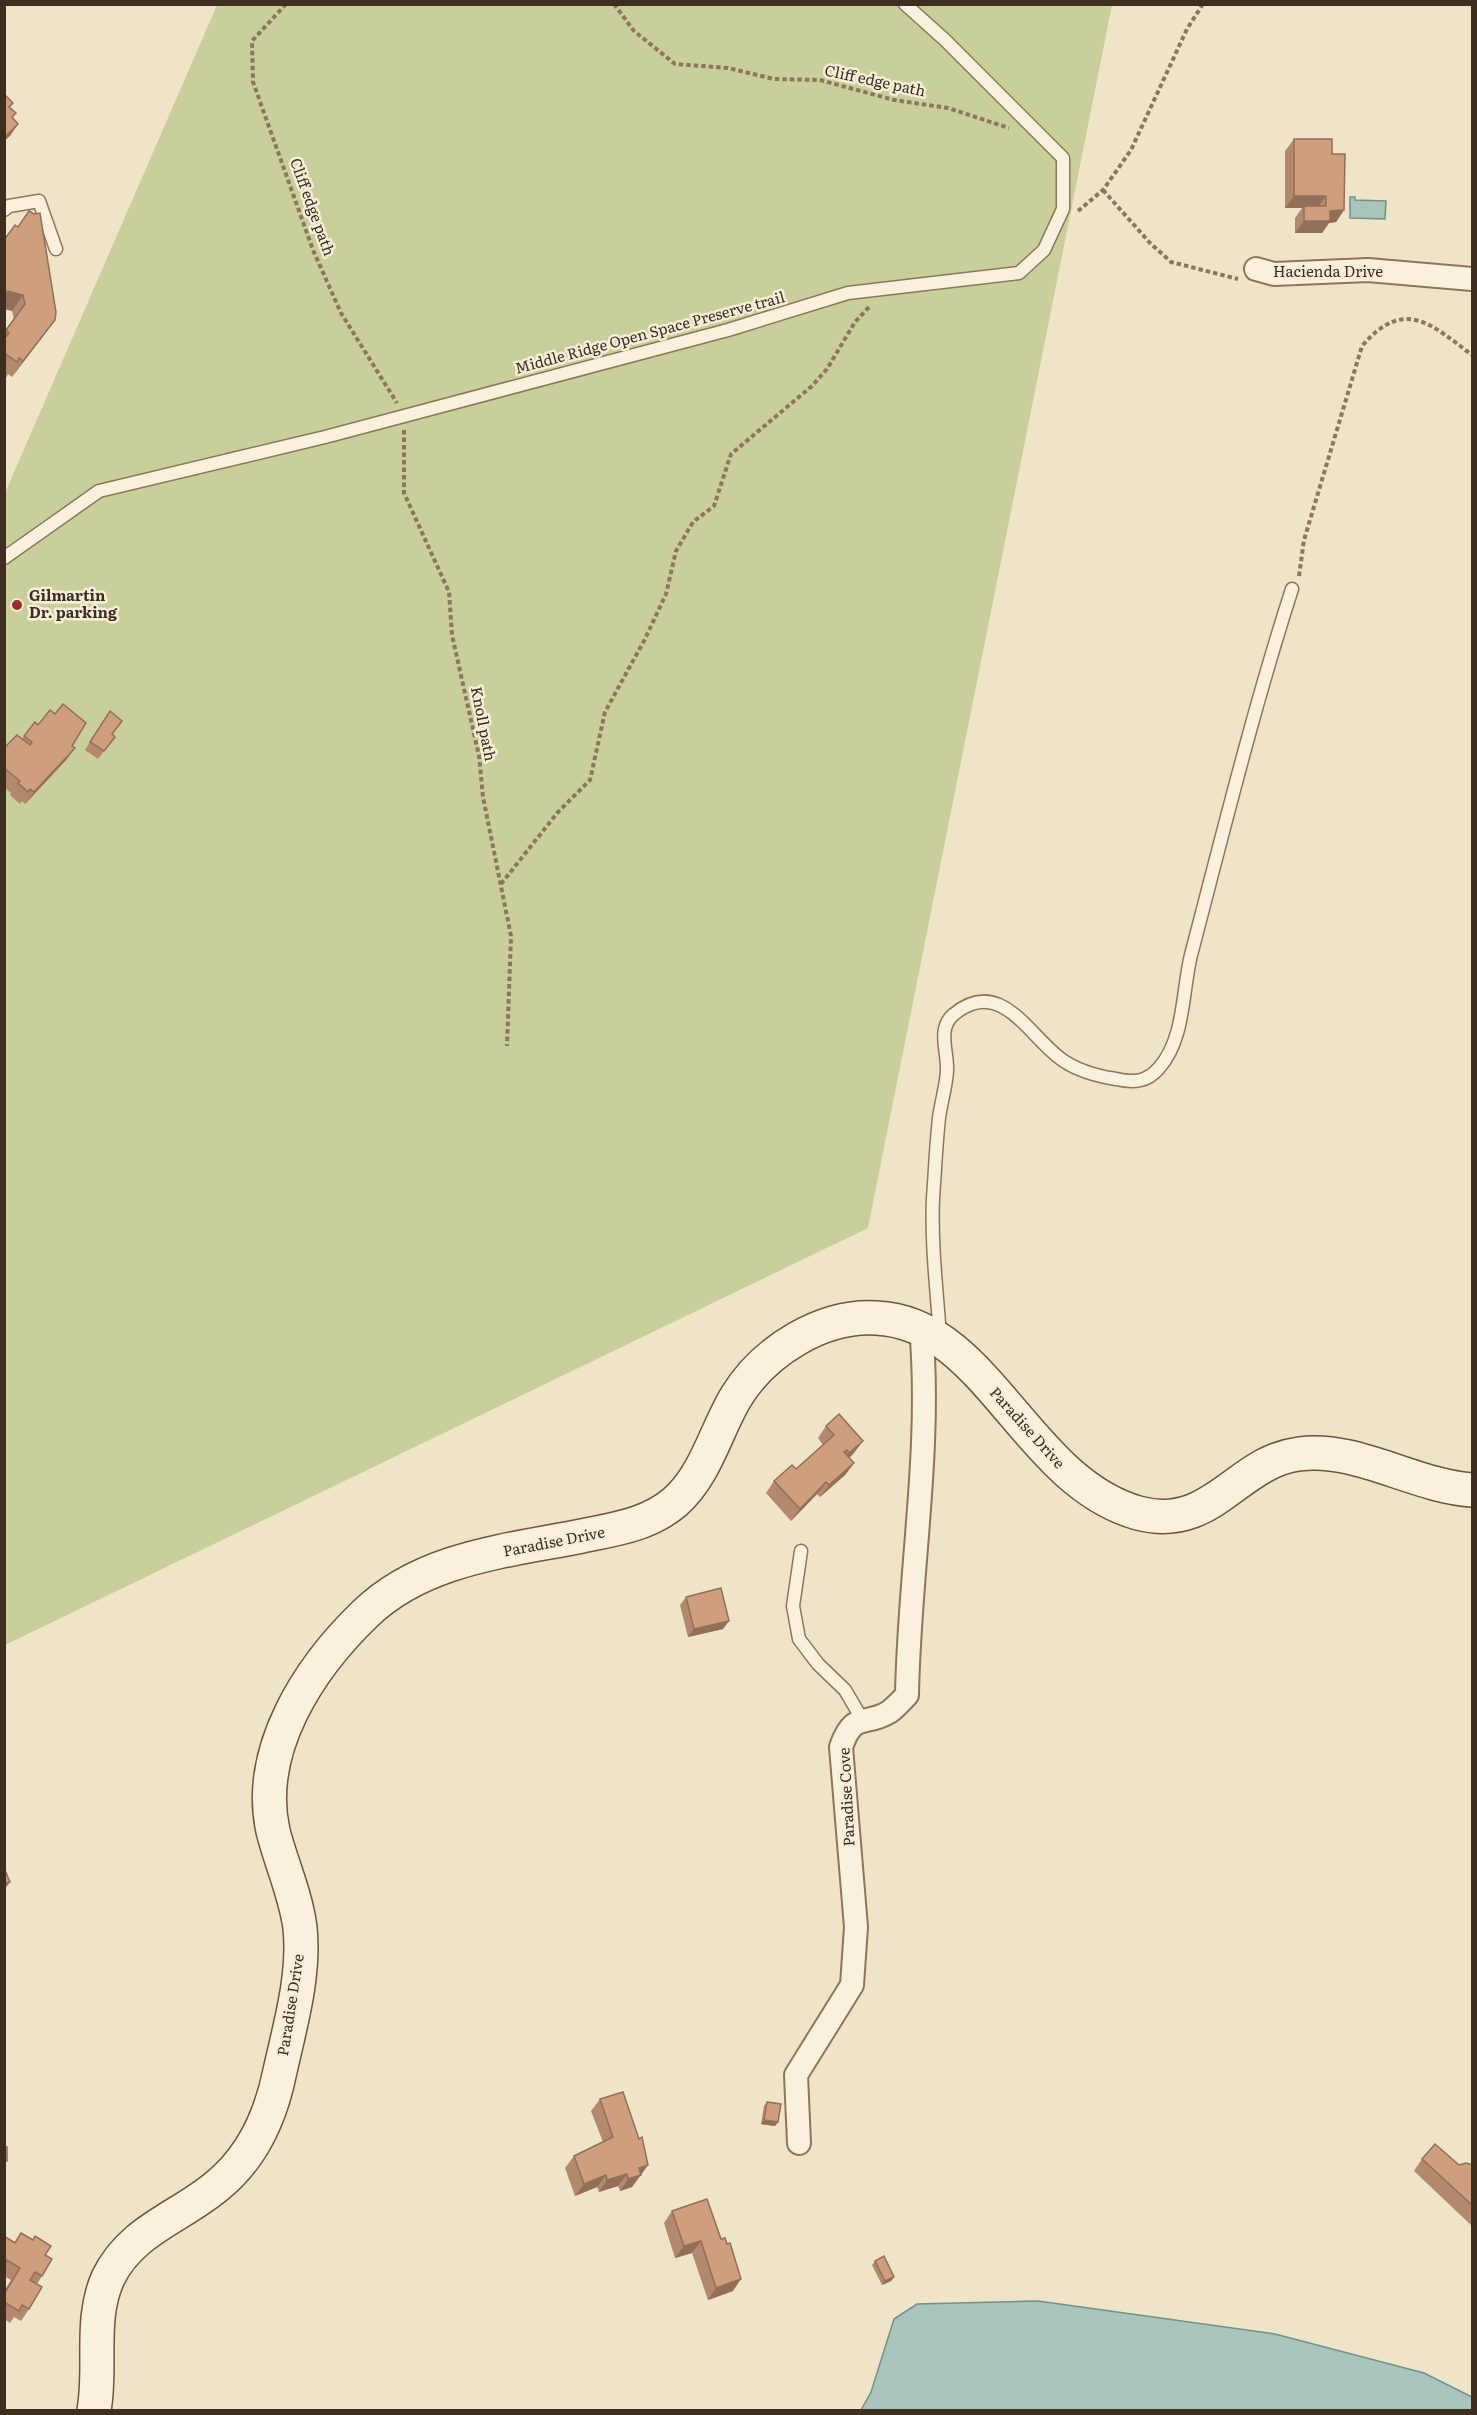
<svg xmlns="http://www.w3.org/2000/svg" width="1477" height="2415" font-family="Literata,serif">
<style>
.green{fill:#c9cf9b}
.water{fill:#a9c4bc;stroke:#6f938a;stroke-width:1.5}
.lines{fill:none;stroke-linecap:round;stroke-linejoin:round}
.lane-casing{stroke:#8d765c;stroke-width:15}
.street-casing{stroke:#8d765c;stroke-width:26}
.secondary-casing{stroke:#6f573f;stroke-width:36}
.path{stroke:#8d765c;stroke-width:4;stroke-dasharray:4.5 3;stroke-linecap:butt}
.lane{stroke:#faf1dc;stroke-width:12}
.street{stroke:#faf1dc;stroke-width:22}
.secondary{stroke:#faf1dc;stroke-width:33}
.wall{fill:#b2896c}
.shaded-wall{fill:#916f58}
.building{fill:#cf9f7d;stroke:#916f58;stroke-width:1.5}
.poi-dot{fill:#9e2a2b;stroke:#f7eed8;stroke-width:2}
.labels{text-anchor:middle;stroke-width:5;stroke-linejoin:round;paint-order:stroke}
.street-label{font-size:15px;fill:#3d2e20;stroke:#f7eed8}
.poi-label{font-size:15px;font-weight:bold;fill:#3d2e20;stroke:#f7eed8;text-anchor:start}
</style>
<rect width="100%" height="100%" fill="#f0e4c8"/>
<polygon class="green" points="217,5 1112,5 868,1228 5,1645 5,493"/>
<g class="water">
<polygon points="1350,197 1355,197 1355,200 1386,201 1385,219 1350,218"/>
<polygon points="1038,2301 1275,2334 1424,2373 1472,2397 1472,2410 861,2410 871,2392 894,2319 917,2304"/>
</g>
<g class="lines">
<g class="lane-casing">
<g id="lane">
<polyline points="4,210 9,206 39,201 56,249"/>
<polyline points="4,558 99,491 325,437 728,330 848,293 1019,273 1044,250 1063,209 1063,158 945,40 905,4"/>
<path d="M940,1337C937,1291 931,1245 933,1198C935,1172 936,1145 939,1118C941,1103 946,1087 947,1071C948,1052 937,1029 953,1015C1000,975 1028,1035 1061,1059C1077,1071 1097,1076 1116,1079C1134,1083 1147,1082 1159,1068C1185,1039 1182,991 1191,955C1223,833 1253,710 1292,589"/>
<polyline points="801,1551 793,1606 799,1639 818,1664 845,1690 862,1719"/>
</g>
</g>
<g class="street-casing">
<g id="street">
<polyline points="1256,269 1274,274 1368,270 1472,279"/>
<path d="M799,2143L796,2075L852,1985L856,1927L841,1747C854,1710 865,1727 889,1712C895,1708 901,1701 907,1695C909,1573 932,1450 921,1327"/>
</g>
</g>
<g class="secondary-casing">
<path id="secondary" d="M94,2410C102,2367 89,2320 108,2278C131,2230 179,2218 217,2186C253,2157 271,2116 280,2071C290,2026 305,1975 300,1928C296,1895 281,1863 273,1831C255,1750 309,1668 365,1614C423,1558 506,1551 582,1536C615,1529 648,1525 675,1502C706,1475 716,1430 736,1397C764,1351 822,1315 876,1318C987,1322 1025,1481 1138,1513C1212,1533 1236,1462 1299,1454C1356,1446 1414,1486 1472,1490"/>
</g>
<g class="path">
<polyline points="286,4 252,41 253,82 313,250 341,313 397,403"/>
<polyline points="614,4 634,31 675,64 728,68 774,79 820,80 894,100 948,108 1009,128"/>
<polyline points="1103,190 1150,243 1171,262 1238,279"/>
<polyline points="1078,211 1103,190 1131,150 1187,29 1203,4"/>
<polyline points="404,430 404,493 449,592 452,635 479,756 483,797 511,936 507,1046"/>
<path d="M1299,576L1304,540L1362,346C1404,297 1431,324 1472,355"/>
<polyline points="501,884 558,812 590,780 605,712 645,639 666,594 676,551 693,522 714,506 731,454 812,386 827,369 855,322 870,306"/>
</g>
<use href="#lane" class="lane"/>
<use href="#street" class="street"/>
<use href="#secondary" class="secondary"/>
</g>
<g class="wall">
<polygon points="1294,139 1332,154 1344,210 1336,222 1329,223 1322,233 1295,233 1295,218 1302,208 1285,208 1285,151"/>
<polygon points="4,240 43,336 12,377 8,374 6,378 4,377 4,332 14,319 12,311"/>
<polygon points="110,711 112,735 115,737 98,759 85,750"/>
<polygon points="35,722 75,748 66,760 25,804 22,801 20,804 10,795 11,793 4,787 4,748 22,739"/>
<polygon points="826,1426 854,1453 849,1458 854,1463 845,1475 820,1497 817,1494 791,1521 766,1493 774,1481 796,1469 823,1445 818,1438"/>
<polygon points="686,1597 723,1629 688,1637 680,1605"/>
<polygon points="600,2099 648,2165 632,2187 620,2191 618,2186 599,2192 597,2187 575,2196 565,2168 574,2156 603,2142 591,2111"/>
<polygon points="767,2102 778,2122 775,2126 761,2124 764,2106"/>
<polygon points="1422,2159 1459,2165 1473,2165 1472,2226 1414,2171"/>
<polygon points="707,2199 733,2291 708,2300 692,2253 675,2258 664,2223 672,2211"/>
<polygon points="21,2233 45,2255 42,2276 37,2284 29,2309 21,2321 14,2317 10,2323 4,2319 4,2291 11,2280 4,2276 4,2236 15,2242"/>
<polygon points="875,2261 894,2277 891,2281 882,2285 872,2265"/>
</g>
<g class="shaded-wall">
<polygon points="18,124 10,136 4,141 4,138"/>
<polygon points="1294,196 1326,196 1317,208 1304,206 1302,208 1285,208"/>
<polygon points="1344,210 1336,222 1329,223 1322,233 1295,233 1304,221 1330,211"/>
<polygon points="8,291 23,295 12,311 4,309 4,296"/>
<polygon points="55,320 43,336 12,377 23,361"/>
<polygon points="75,748 66,760 25,804 34,792"/>
<polygon points="863,1441 854,1453 841,1465 849,1453"/>
<polygon points="854,1463 845,1475 820,1497 829,1485"/>
<polygon points="826,1482 817,1494 791,1521 800,1509"/>
<polygon points="729,1621 723,1629 688,1637 694,1629"/>
<polygon points="10,1882 4,1890 4,1884"/>
<polygon points="764,2120 778,2122 775,2126 761,2124"/>
<polygon points="648,2165 632,2187 620,2191 628,2179 639,2168"/>
<polygon points="627,2174 618,2186 599,2192 607,2180"/>
<polygon points="606,2175 597,2187 575,2196 584,2184"/>
<polygon points="701,2241 692,2253 675,2258 684,2246"/>
<polygon points="894,2277 891,2281 882,2285 885,2281"/>
<polygon points="741,2279 733,2291 708,2300 716,2288"/>
</g>
<g class="building">
<polygon points="4,95 5,95 13,103 9,107 16,113 12,117 18,124 4,138"/>
<polygon points="1294,139 1332,139 1332,154 1345,154 1344,210 1330,211 1330,221 1304,221 1304,206 1326,206 1326,196 1294,196"/>
<polygon points="29,211 34,214 40,213 56,312 55,320 23,361 19,358 17,362 4,353 4,339 9,333 6,330 25,304 23,295 8,291 4,296 4,240 15,225 18,227"/>
<polygon points="63,704 86,723 72,746 75,748 34,792 30,789 28,792 18,783 20,781 4,768 4,748 17,735 30,745 32,742 24,736 35,722 38,725 50,710 55,714"/>
<polygon points="110,711 122,721 112,734 115,737 104,751 90,742"/>
<polygon points="839,1414 863,1441 849,1453 847,1450 844,1452 854,1463 829,1485 826,1482 800,1509 774,1481 792,1465 796,1469 834,1435 826,1426"/>
<polygon points="721,1588 729,1621 694,1629 686,1597"/>
<polygon points="4,1868 10,1882 4,1884"/>
<polygon points="623,2092 639,2139 642,2137 648,2165 639,2168 641,2175 628,2179 627,2174 607,2180 606,2175 584,2184 574,2156 613,2137 600,2099"/>
<polygon points="767,2102 781,2104 778,2122 764,2120"/>
<polygon points="1435,2144 1459,2165 1466,2163 1473,2165 1473,2206 1422,2159"/>
<rect x="4" y="2147" width="3" height="14"/>
<polygon points="707,2199 721,2239 725,2238 727,2244 730,2243 741,2279 716,2288 701,2241 684,2246 672,2211"/>
<polygon points="21,2233 33,2240 35,2236 51,2246 45,2255 52,2259 42,2276 35,2272 30,2280 42,2287 29,2309 22,2305 19,2311 4,2302 4,2294 20,2268 7,2260 4,2265 4,2236 15,2243"/>
<polygon points="884,2256 894,2277 885,2281 875,2261"/>
</g>
<circle class="poi-dot" cx="17" cy="605" r="6"/>
<g class="labels">
<g class="street-label">
<text transform="translate(875 81) rotate(12)" y="5">Cliff edge path</text>
<text transform="translate(312 207) rotate(70)" y="5">Cliff edge path</text>
<text x="1328" y="277">Hacienda Drive</text>
<text transform="translate(650 333) rotate(-15)" y="5">Middle Ridge Open Space Preserve trail</text>
<text transform="translate(483 724) rotate(79)" y="5">Knoll path</text>
<text transform="translate(1027 1428) rotate(48)" y="5">Paradise Drive</text>
<text transform="translate(554 1542) rotate(-11)" y="5">Paradise Drive</text>
<text transform="translate(847 1797) rotate(-93)" y="5">Paradise Cove</text>
<text transform="translate(291 2005) rotate(-81)" y="5">Paradise Drive</text>
</g>
<g class="poi-label">
<text x="29" y="601">Gilmartin<tspan x="29" dy="17">Dr. parking</tspan></text>
</g>
</g>
<rect width="1477" height="2415" fill="none" stroke="#3d2e20" stroke-width="12"/>
</svg>
